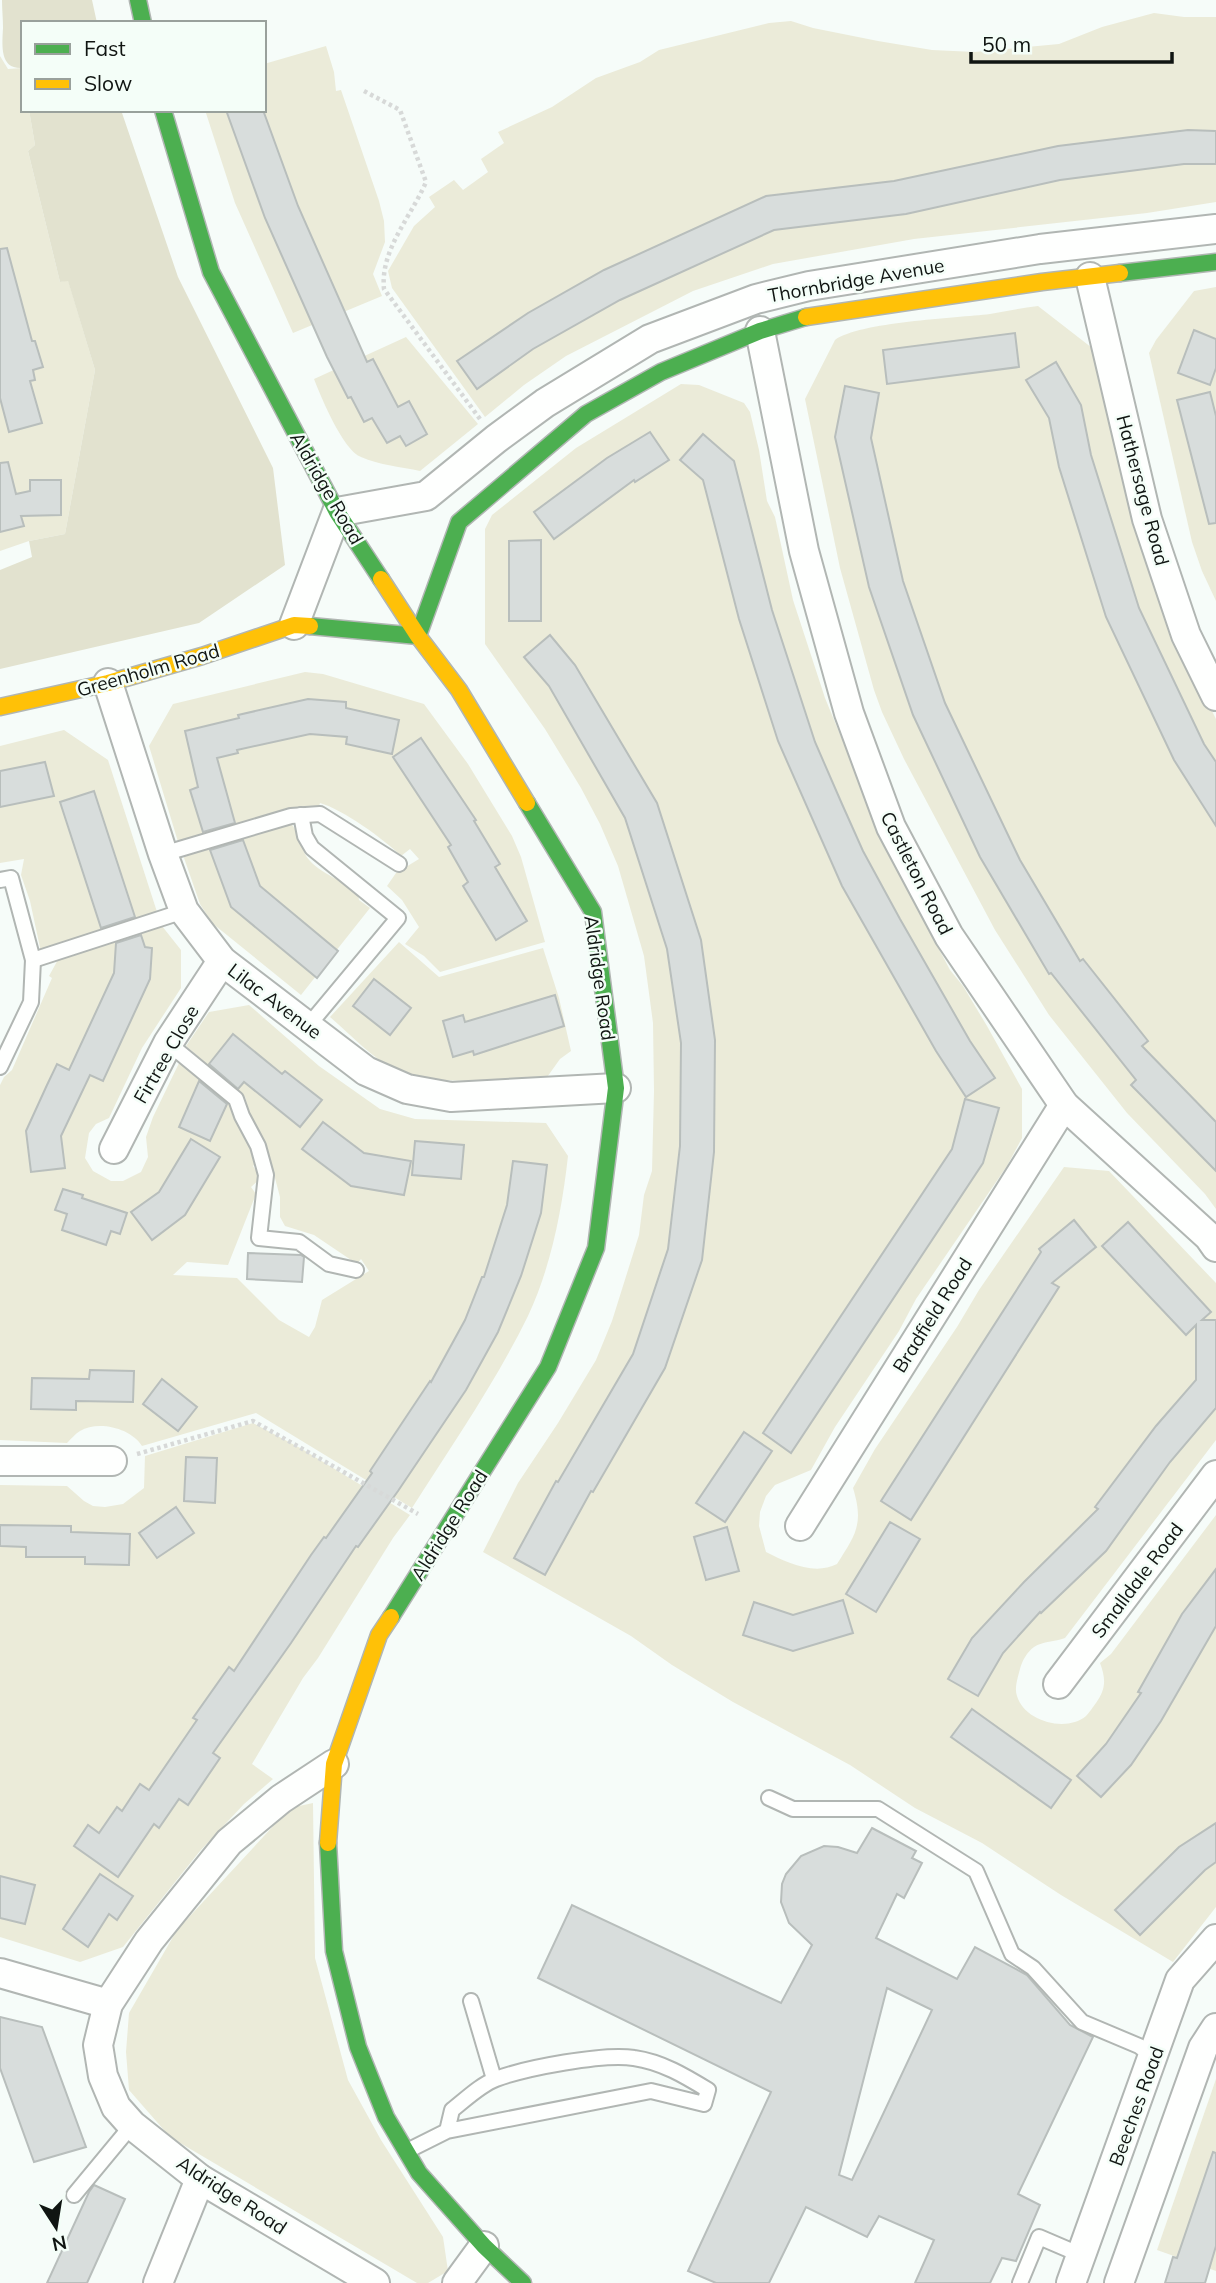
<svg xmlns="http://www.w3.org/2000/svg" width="1216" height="2283" font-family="Mulish,sans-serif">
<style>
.green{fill:#ebebd9}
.forest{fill:#e2e2cf}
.building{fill:#d8dddc;stroke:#b8bebc;stroke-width:2;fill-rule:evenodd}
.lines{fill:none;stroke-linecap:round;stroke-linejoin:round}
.lane-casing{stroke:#b1b6b3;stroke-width:18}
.street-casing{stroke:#b1b6b3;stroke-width:32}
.fast-casing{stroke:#b1b6b3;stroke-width:19}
.slow-casing{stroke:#b1b6b3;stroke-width:19}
.path{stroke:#d7d9d8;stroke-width:4.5;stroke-dasharray:3.5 3.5;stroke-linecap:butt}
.lane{stroke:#fefffe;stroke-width:14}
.street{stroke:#fefffe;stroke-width:28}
.fast{stroke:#4caf50;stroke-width:16}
.slow{stroke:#ffc107;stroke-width:16}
.labels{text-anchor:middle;stroke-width:5;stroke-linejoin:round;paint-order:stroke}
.street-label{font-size:19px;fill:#101512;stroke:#f4fef8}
</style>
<rect width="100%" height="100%" fill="#f6fcf9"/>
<g class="green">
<polygon points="1154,13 1184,17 1216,17 1216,202 1147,213 914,239 773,264 693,291 566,356 524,385 485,417 392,288 388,271 414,226 435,207 429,197 454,180 463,190 488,172 481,159 504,143 498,132 552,107 596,78 640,62 659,50 769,23 791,21 813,28 878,41 932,50 975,52 1059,44 1102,27"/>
<polygon points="326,46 334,72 336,91 341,90 379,201 384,221 385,242 373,274 382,296 293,333 235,203 205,110 264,110 264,64"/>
<polygon points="0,56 8,69 22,68 23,110 29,110 35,145 28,151 60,282 68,280 95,370 65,534 29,541 0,551"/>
<polygon points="1216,287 1216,601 1202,571 1192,542 1149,353 1156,340 1194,291"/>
<path d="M1038,306L1096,351L1125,486L1207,701L1216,719V1209L1205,1194L1127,1113L1049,1015L995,930L904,759L882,712L874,690L840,568L805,399L835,340C859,322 956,318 990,314C1006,311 1022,308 1038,306Z"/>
<path d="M406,337L478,424L420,471C402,467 379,465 361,457C343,450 321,397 314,379Z"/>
<path d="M681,384L699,385L744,403L750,412L759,450L767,501L775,517L793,600L825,698L865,795L939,949L950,970L963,986L987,1026L1022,1089V1138L1007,1166L916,1299L899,1331L835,1427L811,1470L775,1485L766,1496L760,1512L759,1526L766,1552C786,1562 814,1576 837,1564C856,1534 864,1524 853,1488L875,1449L957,1327L979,1290L1064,1167L1109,1171L1216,1283V1440L1065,1638C1055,1642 1043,1641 1034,1647C1027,1652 1022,1661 1020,1669C1018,1677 1014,1688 1017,1696C1024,1721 1066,1733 1086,1716C1089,1713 1093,1707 1096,1703C1106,1689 1106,1679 1100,1663L1111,1654L1216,1515V1907L1173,1962L1061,1895L982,1843L915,1808L850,1765L733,1702L672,1665L631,1636L483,1552L518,1483L558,1423L596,1360L612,1321L639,1235L644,1195L652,1171L654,1091L653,1023L644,956L618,866L600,824L581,788L545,729L485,644V529L492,515L576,448Z"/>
<path d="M305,672L323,674L424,704L468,764L512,836L521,857L545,942L440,972L424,956L405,944L419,927L402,900L387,886L396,873L419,859L410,849L401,856C384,839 342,809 320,803L318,809L179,845L149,746L173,704Z"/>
<polygon points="64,730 108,760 158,915 41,952 30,901 21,875 24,859 0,863 0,746"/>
<path d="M290,822C300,835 299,839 304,852C311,869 338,879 353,888L358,893L359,900L370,908L301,995L212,923L200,904L183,855Z"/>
<path d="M162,926L181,950V988L142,1048L109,1118L96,1124L89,1133L85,1158L93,1171L111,1181H123L141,1172L148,1157L146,1137L153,1117L180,1061L229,1096L259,1161L253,1166L261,1178L251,1187L256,1194L228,1265L187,1262L173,1275L237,1278L279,1320L309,1337L315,1327L322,1300L369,1271L361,1259L357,1264L314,1235L285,1226L280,1217V1197L271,1163L251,1120L245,1097L186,1046L209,1012L249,1005L319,1066L380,1109L415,1119L546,1123L568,1156C562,1210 551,1267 528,1316C495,1383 452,1445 412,1508L256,1413L142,1446C131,1428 98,1420 80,1431C75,1434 71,1439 67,1443L0,1440V1085L4,1077L12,1070L52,978L49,976L60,956Z"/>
<path d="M399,942L439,977L543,948L559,998L571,1051L560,1059L545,1080C511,1081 426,1085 398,1071C373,1059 352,1036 330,1017Z"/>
<polygon points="253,1423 302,1449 410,1515 393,1538 318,1658 303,1678 252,1764 273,1779 244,1804 200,1851 123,1947 80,1962 0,1937 0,1485 67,1486 84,1501 93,1506 105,1507 123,1504 144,1488 145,1456"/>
<polygon points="313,1803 315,1958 348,2080 381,2140 443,2237 448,2271 428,2283 417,2283 170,2137 129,2090 126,2052 129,2013 177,1930 290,1808"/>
<polygon points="1216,2079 1216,2271 1157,2250"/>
</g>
<g class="forest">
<path d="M2,0H92L97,23H23V72L22,68C0,69 2,47 3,28C3,19 2,9 2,0Z"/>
<polygon points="29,110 121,110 178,277 273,468 285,565 199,623 0,669 0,570 32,557 29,541 65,534 95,370 68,281 60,282 28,151 35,145"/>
</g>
<g class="building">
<polygon points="226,110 263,110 298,206 367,362 373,359 398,407 409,401 427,434 406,446 400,436 387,443 372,418 364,422 351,397 348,398 327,357 265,218"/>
<polygon points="1188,130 1216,131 1216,164 1184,164 1060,180 906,214 774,230 620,300 533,349 477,389 457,361 528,313 604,270 766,196 894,181 1058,146"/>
<polygon points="7,248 32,341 35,341 43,367 33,370 35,380 30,381 42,423 9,432 0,398 0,249"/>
<polygon points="1194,330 1216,339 1216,368 1210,385 1178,373"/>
<polygon points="1015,333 1019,367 887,384 883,350"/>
<polygon points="1056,362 1081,405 1091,455 1139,608 1204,744 1216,762 1216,826 1174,760 1106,617 1059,467 1049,418 1026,380"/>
<polygon points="845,386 879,393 871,438 903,581 945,703 1020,860 1080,961 1083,959 1148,1041 1142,1046 1216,1122 1216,1171 1131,1085 1136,1080 1051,973 1049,974 980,857 913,715 869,587 835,437"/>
<polygon points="1210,392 1216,416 1216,523 1209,524 1177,400"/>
<polygon points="650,432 669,460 635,482 634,480 554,539 534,512 607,458"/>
<polygon points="703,434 734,461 772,610 815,742 842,804 863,851 900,919 970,1041 995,1078 966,1097 936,1051 842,886 778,741 739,619 703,480 680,460"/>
<polygon points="8,462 16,494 30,491 30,480 61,480 61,515 21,516 24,526 0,532 0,463"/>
<polygon points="541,540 541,621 509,621 509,541"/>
<polygon points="550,635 575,665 657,803 701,940 715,1040 714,1152 702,1260 665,1368 593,1492 591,1491 545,1575 514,1558 556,1481 558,1482 633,1354 668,1249 680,1146 681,1043 667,949 625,818 549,686 524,657"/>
<polygon points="308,699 346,702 346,708 399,720 392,754 346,744 347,737 310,734 237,750 238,753 217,758 235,823 203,832 190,790 198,787 185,731 239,718 238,715"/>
<polygon points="421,738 476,820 474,821 500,864 495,867 527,921 496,940 463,886 468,882 448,847 451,845 393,757"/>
<polygon points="45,762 54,796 0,807 0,771"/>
<polygon points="94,791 135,917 101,928 60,802"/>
<polygon points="243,840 260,886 338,951 317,978 231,907 210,850"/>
<polygon points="141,935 145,947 152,948 150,979 103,1081 90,1075 61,1136 65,1168 31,1172 26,1131 47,1085 57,1064 69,1070 114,973 116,943"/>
<polygon points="374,979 411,1008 390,1035 353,1006"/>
<polygon points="555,995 564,1026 474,1055 473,1051 453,1057 443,1021 463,1015 465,1022"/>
<polygon points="233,1034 282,1074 285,1071 322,1100 300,1127 244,1082 238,1089 209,1064"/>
<polygon points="199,1081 227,1104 210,1141 179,1127"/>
<polygon points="965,1099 999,1108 983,1163 791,1453 763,1433 952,1149"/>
<polygon points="323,1122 364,1153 411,1161 404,1195 351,1186 302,1149"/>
<polygon points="191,1139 220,1157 185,1215 152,1240 131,1212 159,1192"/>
<polygon points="415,1141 464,1145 461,1179 412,1175"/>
<polygon points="513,1161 547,1165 541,1213 521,1276 498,1332 466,1390 398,1491 358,1547 356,1546 291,1643 213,1753 220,1758 188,1805 179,1799 159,1828 154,1824 118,1877 74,1846 88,1825 99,1833 117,1807 122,1811 140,1784 149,1790 197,1720 193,1718 229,1667 234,1671 311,1555 324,1537 326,1538 372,1473 370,1471 430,1381 431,1382 465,1320 482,1277 484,1277 507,1205"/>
<polygon points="63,1189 83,1195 82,1198 127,1213 120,1234 111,1231 106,1245 62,1230 67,1214 55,1210"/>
<polygon points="1074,1220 1096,1247 1052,1283 1059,1287 911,1520 881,1501 1041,1252 1039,1249"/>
<polygon points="1128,1222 1211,1312 1202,1320 1216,1320 1216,1408 1170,1462 1106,1551 1041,1613 1040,1612 1003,1653 978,1696 948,1679 972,1638 1024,1582 1098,1509 1095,1507 1156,1426 1196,1380 1196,1325 1186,1335 1102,1246"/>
<polygon points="248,1253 301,1255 304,1257 302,1282 247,1279"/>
<polygon points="90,1370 134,1371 133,1402 76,1401 76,1410 31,1409 32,1378 89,1379"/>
<polygon points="162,1379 197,1407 178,1431 143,1404"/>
<polygon points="744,1432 772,1451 725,1522 696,1503"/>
<polygon points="186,1457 217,1458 215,1503 184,1501"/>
<polygon points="176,1507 194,1533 157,1558 139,1533"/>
<polygon points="890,1522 920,1539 876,1612 846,1594"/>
<polygon points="0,1525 71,1526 71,1532 130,1534 129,1565 85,1564 85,1557 26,1557 26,1547 0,1546"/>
<polygon points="727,1527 739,1571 706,1580 694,1537"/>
<polygon points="1216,1569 1216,1626 1161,1721 1131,1765 1101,1797 1077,1776 1106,1744 1141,1693 1138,1692 1182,1614"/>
<polygon points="843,1600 853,1633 793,1651 743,1635 754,1602 793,1615"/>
<polygon points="972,1709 1071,1780 1051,1808 951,1737"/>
<polygon points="1216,1823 1216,1862 1205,1870 1140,1935 1115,1910 1179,1847"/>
<path d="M872,1828L916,1851L912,1858L922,1863L904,1898L897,1894L876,1938L957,1979L975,1947L1027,1975L1070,2025L1093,2037L1018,2194L1040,2205L1016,2261L1002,2258L990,2283H915L934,2240L879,2216L867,2237L806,2207L769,2283H716L688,2271L771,2092L538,1978L572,1905L781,2003L812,1945L789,1923L781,1902L782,1884L786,1874L801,1856L824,1846L838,1847L857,1853ZM887,1988L932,2010L852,2180L839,2175Z"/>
<polygon points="100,1874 133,1896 117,1920 109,1914 88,1947 63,1929"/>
<polygon points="0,1876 35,1885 25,1924 0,1918"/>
<polygon points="0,2017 42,2027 86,2147 34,2162 0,2068"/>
<polygon points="1213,2152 1216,2153 1216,2246 1205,2283 1165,2283 1173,2257 1177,2258"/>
<polygon points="94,2185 125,2199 87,2283 47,2283 89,2192"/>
</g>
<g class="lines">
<g class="lane-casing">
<g id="lane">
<polyline points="301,815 305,836 312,848 398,918 308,1026"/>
<polyline points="163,854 291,816 320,814 399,864"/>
<polyline points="0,880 11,878 33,960 31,1002 0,1067"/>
<polyline points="33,960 184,911"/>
<polyline points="168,1043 236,1099 242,1116 258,1146 266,1175 259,1238 299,1242 329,1264 356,1270"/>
<polyline points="769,1798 793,1809 878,1809 976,1871 1012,1954 1033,1968 1082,2022 1139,2046 1154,2057"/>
<polyline points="471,2001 494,2079"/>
<path d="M407,2151L447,2131L452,2110C465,2100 480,2085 496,2079C525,2068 604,2053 634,2058C662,2062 685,2076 708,2090L704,2104L651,2091L447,2131"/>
<polyline points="74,2195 132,2125"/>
<polyline points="1020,2283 1039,2237 1081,2255"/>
</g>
</g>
<g class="street-casing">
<g id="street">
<polyline points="1090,277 1147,519 1186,635 1216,696"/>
<polyline points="760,331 804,551 849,713 891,827 949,936 1064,1105 1209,1237 1216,1247"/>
<polyline points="294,625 337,512 426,496 496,439 545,403 650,339 756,299 809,286 1040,249 1216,229"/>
<polyline points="108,683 163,854 184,911 222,961 366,1071 407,1089 451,1097 616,1088"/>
<polyline points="114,1149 168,1043 222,961"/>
<polyline points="0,1461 112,1461"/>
<polyline points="800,1526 1064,1105"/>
<polyline points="1058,1684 1216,1475"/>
<polyline points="334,1764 281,1799 229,1842 149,1941 108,2004 98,2045 103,2076 116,2107 132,2125 200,2179 375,2283"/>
<polyline points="0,1973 108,2004"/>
<polyline points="158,2283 200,2179"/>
<polyline points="457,2283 484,2246"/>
<polyline points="1071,2283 1180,1980 1216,1939"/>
<polyline points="1119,2283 1203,2048 1216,2028"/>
</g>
</g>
<g class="fast-casing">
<g id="fast">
<polyline points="138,0 143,23"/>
<polyline points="163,110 211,272 337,512 381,579"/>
<polyline points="1120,273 1216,262"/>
<polyline points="310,626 418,636 459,522 586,414 661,372 760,331 806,317"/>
<polyline points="391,1617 548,1367 596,1248 616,1088 593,912 527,803"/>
<polyline points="328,1843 334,1951 358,2047 386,2117 419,2173 484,2246 523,2283"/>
</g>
</g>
<g class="slow-casing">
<g id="slow">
<polyline points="806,317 1042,282 1120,273"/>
<polyline points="381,579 418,636 459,690 527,803"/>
<polyline points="0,707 108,683 202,656 294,625 310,626"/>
<polyline points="328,1843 334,1764 379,1635 391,1617"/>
</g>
</g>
<g class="path">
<path d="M364,91L400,110L426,182C411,217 380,250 384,289L480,419"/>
<polyline points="137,1454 253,1421 418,1514"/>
</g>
<use href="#lane" class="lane"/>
<use href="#street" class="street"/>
<use href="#fast" class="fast"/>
<use href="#slow" class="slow"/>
</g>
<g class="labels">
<g class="street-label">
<text transform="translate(856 280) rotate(-10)" y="7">Thornbridge Avenue</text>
<text transform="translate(327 488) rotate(60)" y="7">Aldridge Road</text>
<text transform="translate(1143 490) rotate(75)" y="7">Hathersage Road</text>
<text transform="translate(148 670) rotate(-16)" y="7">Greenholm Road</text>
<text transform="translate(917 873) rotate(63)" y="7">Castleton Road</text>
<text transform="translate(600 978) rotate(82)" y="7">Aldridge Road</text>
<text transform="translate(275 1001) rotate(37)" y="7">Lilac Avenue</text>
<text transform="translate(166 1054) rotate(-60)" y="7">Firtree Close</text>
<text transform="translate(932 1315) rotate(-58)" y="7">Bradfield Road</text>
<text transform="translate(449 1525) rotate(-58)" y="7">Aldridge Road</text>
<text transform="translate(1137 1580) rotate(-53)" y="7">Smalldale Road</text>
<text transform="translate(1136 2106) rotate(-70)" y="7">Beeches Road</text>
<text transform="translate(232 2195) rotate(33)" y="7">Aldridge Road</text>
</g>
</g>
<rect x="21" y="21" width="245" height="91" fill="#f4fef8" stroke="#99a19c" stroke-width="2"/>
<rect x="35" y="44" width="35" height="10" fill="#4caf50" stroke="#99a19c" stroke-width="2"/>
<text x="84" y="56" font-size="21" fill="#101512">Fast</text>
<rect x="35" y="79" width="35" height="10" fill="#ffc107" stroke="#99a19c" stroke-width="2"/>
<text x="84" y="91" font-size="21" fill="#101512">Slow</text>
<g transform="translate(56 2227) rotate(168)" stroke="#f4fef8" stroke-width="5" paint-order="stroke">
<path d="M0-5L12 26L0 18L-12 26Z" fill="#101512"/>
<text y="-10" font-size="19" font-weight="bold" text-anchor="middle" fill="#101512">N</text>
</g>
<path d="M971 52v10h201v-10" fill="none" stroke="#101512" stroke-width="3.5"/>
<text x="982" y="52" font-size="21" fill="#101512" stroke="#f4fef8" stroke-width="5" paint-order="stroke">50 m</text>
</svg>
